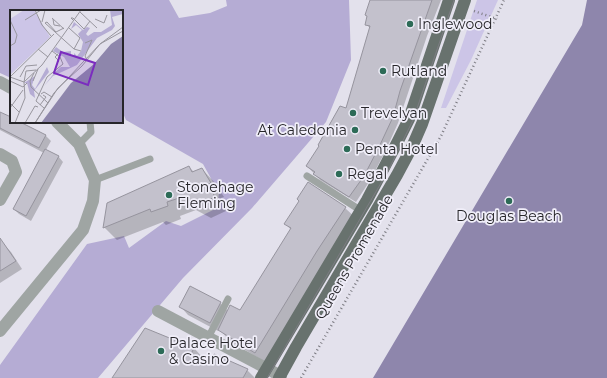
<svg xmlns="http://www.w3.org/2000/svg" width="607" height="378" font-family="Montserrat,sans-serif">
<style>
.green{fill:#ccc5e7}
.forest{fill:#b5acd4}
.water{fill:#8e86ac}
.shadow{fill:#0003}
.building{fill:#c3c1cc;stroke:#96949e}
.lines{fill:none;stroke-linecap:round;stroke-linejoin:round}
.path{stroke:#7e7d84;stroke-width:2.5;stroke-dasharray:1 3;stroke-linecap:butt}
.service{stroke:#9fa5a3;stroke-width:7}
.minor{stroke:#9fa5a3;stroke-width:12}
.primary{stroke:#68726e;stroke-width:12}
.tram{stroke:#7d7c83;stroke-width:1}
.poi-dot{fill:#2d6b57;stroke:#f0eef9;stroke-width:1.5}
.labels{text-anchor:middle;stroke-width:3.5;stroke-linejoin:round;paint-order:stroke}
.poi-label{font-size:14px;fill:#27262a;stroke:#f0eef9;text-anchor:start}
.street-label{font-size:14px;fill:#27262a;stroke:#f0eef9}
.inset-road{fill:none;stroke:#98969e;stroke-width:1}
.view{fill:#7b2cbf;fill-opacity:0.15;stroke:#7b2cbf;stroke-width:2}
.inset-edge{fill:none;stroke:#27262a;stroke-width:2}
</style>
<rect width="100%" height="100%" fill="#e3e1ec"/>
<polygon class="green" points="477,0 498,0 471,60 446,108 441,108"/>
<polygon class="forest" points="0,0 169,0 179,18 210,13 227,6 226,0 349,0 351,60 326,122 252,208 183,278 98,378 0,378 0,365 87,244 124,236 129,248 166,221 181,226 217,208 219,193 203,164 126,120 122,111 122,11 11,11 11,78 0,73"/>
<polygon class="water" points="587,0 607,0 607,378 373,378 582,25"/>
<g class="shadow">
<polygon points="371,0 441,0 427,36 398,123 385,152 369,182 356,202 320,180 307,166 346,109 371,29 366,24"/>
<polygon points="0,116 11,118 11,122 18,122 46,136 51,141 46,150 58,156 63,162 31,221 19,214 14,209 44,153 0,130"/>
<polygon points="189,167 194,172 202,169 215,183 224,197 221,198 228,210 211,218 196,210 180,216 181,219 166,225 163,222 117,240 104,227"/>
<polygon points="345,208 357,219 267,363 230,341 219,329 218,331 188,315 181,307 220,303 228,311 240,312 291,230 285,223"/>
<polygon points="4,245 11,252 22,269 0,283 0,247"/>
<polygon points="194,348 204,359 202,363 209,366 247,370 255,378 113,378"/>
</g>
<g class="building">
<polygon points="370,0 432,0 400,91 393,117 379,147 364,176 349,197 313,174 315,172 306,166 319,146 318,145 340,106 346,108 370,26 365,25 367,16 365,15"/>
<polygon points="0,112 11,117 11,122 20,122 46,135 39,148 0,128"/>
<polygon points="45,149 59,156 26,216 13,209"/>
<polygon points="189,166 192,172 202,168 211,183 208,184 215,197 196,205 192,203 191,201 182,197 167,202 168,206 151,212 150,209 103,228 107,203"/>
<polygon points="308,182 346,207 317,251 255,353 218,330 230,305 240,310 291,228 284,224 299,201 297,199"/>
<polygon points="0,238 16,261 0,271"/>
<polygon points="190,286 221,302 210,323 179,307"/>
<polygon points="145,328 194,348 190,356 209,365 214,354 248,369 243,378 112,378"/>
</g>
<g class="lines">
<g class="path">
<polyline points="474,11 497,19"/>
<polyline points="301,378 441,136 504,0"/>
</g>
<g class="service">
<polyline points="79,144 91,132 90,122"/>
<polyline points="307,176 360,210"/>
<polyline points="95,180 150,159"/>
<polyline points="208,338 228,299"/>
</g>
<g class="minor">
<polyline points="0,82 11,88"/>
<polyline points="0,154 12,161 16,172 0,200"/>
<polyline points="158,311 281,376"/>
<polyline points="0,331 83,230 93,201 95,180 79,144 57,122"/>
</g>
<g class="primary">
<polyline points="261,378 367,200 398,141 409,119 449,0"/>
<polyline points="279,378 296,347 397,175 412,147 422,124 465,0"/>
</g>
<polyline class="tram" points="267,378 388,171 413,120 454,0"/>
</g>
<g class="poi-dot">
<circle cx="410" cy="24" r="4"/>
<circle cx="383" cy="71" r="4"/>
<circle cx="353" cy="113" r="4"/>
<circle cx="355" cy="130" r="4"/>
<circle cx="347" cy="149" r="4"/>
<circle cx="339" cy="174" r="4"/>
<circle cx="169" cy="195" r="4"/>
<circle cx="509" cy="201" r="4"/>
<circle cx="161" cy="351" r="4"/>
</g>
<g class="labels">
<g class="poi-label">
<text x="418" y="29">Inglewood</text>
<text x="391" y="76">Rutland</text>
<text x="361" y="118">Trevelyan</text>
<text x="347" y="135" text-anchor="end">At Caledonia</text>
<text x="355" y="154">Penta Hotel</text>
<text x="347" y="179">Regal</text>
<text x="177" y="192">Stonehage<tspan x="177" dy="16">Fleming</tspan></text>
<text x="509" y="221" text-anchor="middle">Douglas Beach</text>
<text x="169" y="348">Palace Hotel<tspan x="169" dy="16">&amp; Casino</tspan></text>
</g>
<g class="street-label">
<text transform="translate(354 257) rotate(-60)" y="5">Queens Promenade</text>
</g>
</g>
<g transform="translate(10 10)">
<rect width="113" height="113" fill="#e3e1ec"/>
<path d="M14,0H24L40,27L1,64L0,9Z" fill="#ccc5e7"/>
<path d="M100,0H113V4L102,7L105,16L102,20L87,28L67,55L43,66L34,76L45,62L51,57H60L54,47L43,41L46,37L53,42L61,41V46H64V43L67,46L71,41L73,32L68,24L72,20L66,15L61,19L64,12L73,20L77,17L80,18L76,24L78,26L84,22H91L102,15ZM37,57L39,62L24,81L25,88L20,84L17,73H14L25,66L22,75L25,79Z" fill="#b5acd4"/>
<path d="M113,26V113H31L61,73L84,54L101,34Z" fill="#8e86ac"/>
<path class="inset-road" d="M25,0L32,15L41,26M70,2L87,18M42,8L54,19M43,9L44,15L50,16M85,9L94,13L97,5M0,10L7,25L5,33L0,36M15,10L31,0M64,11L61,8H63L74,19L80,11M32,12L35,0M35,13L64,39L71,41M35,13L37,12L46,22L54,18M59,18L70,28L64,39M75,33L82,30L75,46L77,50M28,39L38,47M47,53L49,51L45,47L48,44M24,63L20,71L21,77L38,93M0,67L44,24M0,67L14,72L16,61L26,60M10,67L16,56L27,55M0,71L13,77L17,73M23,71L28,59M31,84L34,82L42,87M0,93L9,102M30,95L36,87L33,85M0,98L13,80M34,98L26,91L37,67L53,54L50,47L42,41M5,113L15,88L14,72L32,55L71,0M15,113L25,96L28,97M25,113L48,78L72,56L90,34L113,17M25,113L44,83L90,34L113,21"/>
<path class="view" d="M51,42L85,53L78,75L44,63Z"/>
<rect width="113" height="113" class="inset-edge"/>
</g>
</svg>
